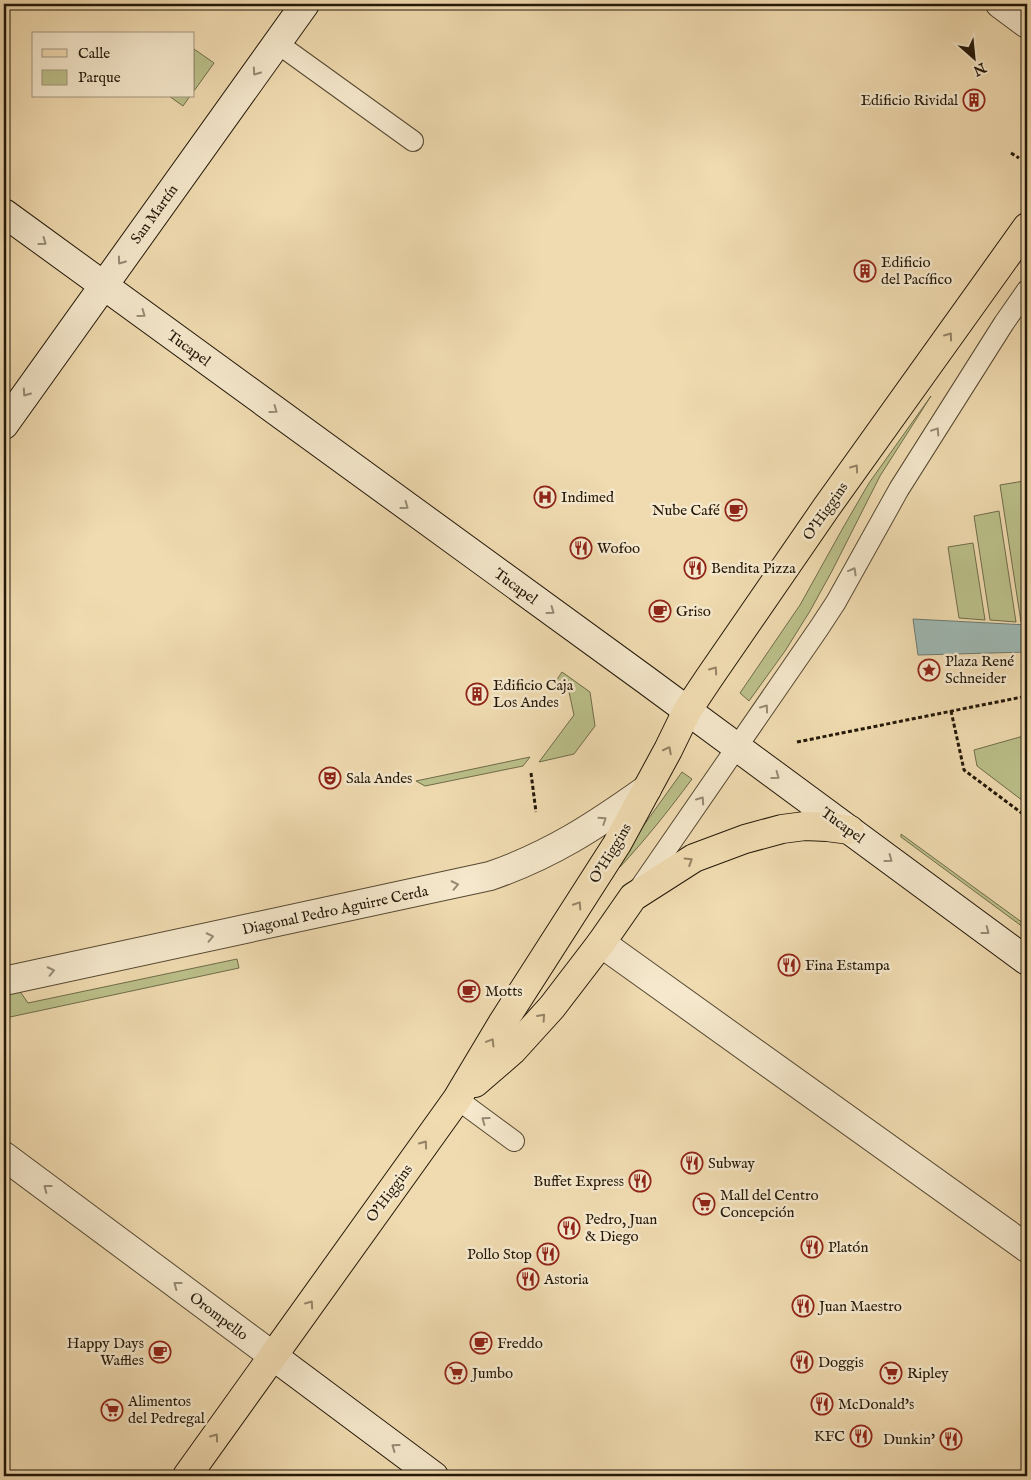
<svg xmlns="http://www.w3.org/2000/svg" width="1031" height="1480" font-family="'IM FELL English',serif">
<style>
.green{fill:#bbc08a;stroke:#6f6c4a}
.water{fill:#9db9b4;stroke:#6c7970}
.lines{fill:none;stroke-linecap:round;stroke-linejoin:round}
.lane-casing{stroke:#564933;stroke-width:22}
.street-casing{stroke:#564933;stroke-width:30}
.secondary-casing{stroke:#231809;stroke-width:30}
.primary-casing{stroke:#231809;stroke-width:30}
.path{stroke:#231809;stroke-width:3;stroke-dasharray:4 2.5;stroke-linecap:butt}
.lane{stroke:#f5e8cc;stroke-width:20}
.street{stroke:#f5e8cc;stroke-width:28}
.secondary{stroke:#f5e8cc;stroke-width:28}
.primary{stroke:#f0dbb0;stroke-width:28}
.oneway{stroke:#968a74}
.oneway2{stroke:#948365}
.labels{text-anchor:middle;stroke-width:5;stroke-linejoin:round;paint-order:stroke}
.poi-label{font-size:15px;fill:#231809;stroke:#f5e8cc;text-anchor:start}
.street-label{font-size:15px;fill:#231809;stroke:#f5e8cc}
</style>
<rect width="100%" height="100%" fill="#f0dbb0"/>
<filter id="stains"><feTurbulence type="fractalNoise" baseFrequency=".004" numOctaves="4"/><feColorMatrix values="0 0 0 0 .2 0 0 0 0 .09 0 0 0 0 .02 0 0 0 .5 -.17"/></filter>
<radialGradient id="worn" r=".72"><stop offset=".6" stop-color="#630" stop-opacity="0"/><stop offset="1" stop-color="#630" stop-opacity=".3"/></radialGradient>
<g class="green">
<polygon points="194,49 214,63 194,91"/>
<polygon points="169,96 190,96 183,106"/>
<polygon points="931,396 880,476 832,571 810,611 785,651 749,701 740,693 800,605 844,526 869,483"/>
<polygon points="1024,481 1027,501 1027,622 1021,622 1000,485"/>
<polygon points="999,511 1016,622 990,620 974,516"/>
<polygon points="973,543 985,620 959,618 948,547"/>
<polygon points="562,672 590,692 595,726 574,754 539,762 574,715 569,692 556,681"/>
<polygon points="1027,735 1027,804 977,766 974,750"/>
<polygon points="530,757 523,766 425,786 416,781"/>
<path d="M682,772L692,779C669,810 646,839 620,867H617L616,864Z"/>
<polygon points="901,834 1027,926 1027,930 901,837"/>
<polygon points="237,959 239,968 10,1017 4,1015 4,995 19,990 28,1003"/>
</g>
<polygon class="water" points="913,619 1027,625 1027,652 918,655"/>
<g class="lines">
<g class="lane-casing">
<g id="lane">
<polyline points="277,43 413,141"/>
<polyline points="639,889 819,628 836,602 899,489 1004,323 1027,290"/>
<polyline points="457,1099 514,1141"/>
</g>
</g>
<g class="street-casing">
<g id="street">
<polyline points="1000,4 1027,24"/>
<polyline points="601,943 1027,1248"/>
<path d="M4,981L490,876C551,855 595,826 647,789"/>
<polyline points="4,1156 273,1356"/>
</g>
</g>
<g class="secondary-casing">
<g id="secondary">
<polyline points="4,213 646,680 1027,961"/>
<polyline points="4,425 305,4"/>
<polyline points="273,1356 434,1476"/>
</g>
</g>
<g class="primary-casing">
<g id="primary">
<polyline points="475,1083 512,1051 552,1007 601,943 633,897 694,858 745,839 782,829 805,826 827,827 850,830"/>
<polyline points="187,1476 457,1099 503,1022 617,844 668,750 687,711 709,678 826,508 1027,227"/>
</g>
</g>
<g class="path">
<polyline points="1011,153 1019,158"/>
<polyline points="951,711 964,770 1027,817"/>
<polyline points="797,742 1027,696"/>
<polyline points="531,773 536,812"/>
</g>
<use href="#lane" class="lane"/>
<use href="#street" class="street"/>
<use href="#secondary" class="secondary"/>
<use href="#primary" class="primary"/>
</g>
<defs><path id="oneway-chevron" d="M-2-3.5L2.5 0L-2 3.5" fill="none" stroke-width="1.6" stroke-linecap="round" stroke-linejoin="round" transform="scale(1.25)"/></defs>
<g class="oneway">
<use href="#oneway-chevron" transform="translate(256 72) rotate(125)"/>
<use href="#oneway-chevron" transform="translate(43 242) rotate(36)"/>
<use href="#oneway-chevron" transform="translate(121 261) rotate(126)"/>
<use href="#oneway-chevron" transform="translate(142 314) rotate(36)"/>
<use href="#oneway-chevron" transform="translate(26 393) rotate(125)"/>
<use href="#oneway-chevron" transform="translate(274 410) rotate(36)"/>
<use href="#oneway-chevron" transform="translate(936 431) rotate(-57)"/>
<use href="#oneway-chevron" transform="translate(405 506) rotate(36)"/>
<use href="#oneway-chevron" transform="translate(853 571) rotate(-61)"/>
<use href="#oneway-chevron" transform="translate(551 611) rotate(36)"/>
<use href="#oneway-chevron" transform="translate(765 708) rotate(-54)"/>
<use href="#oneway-chevron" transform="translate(776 776) rotate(36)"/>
<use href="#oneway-chevron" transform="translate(701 800) rotate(-55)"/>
<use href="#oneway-chevron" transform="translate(603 820) rotate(-34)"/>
<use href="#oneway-chevron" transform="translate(889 859) rotate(36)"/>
<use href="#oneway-chevron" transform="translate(455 885) rotate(-12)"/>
<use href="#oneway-chevron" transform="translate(986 931) rotate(37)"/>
<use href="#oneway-chevron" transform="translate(210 937) rotate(-12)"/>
<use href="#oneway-chevron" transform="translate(51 971) rotate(-12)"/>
<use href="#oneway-chevron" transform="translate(485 1120) rotate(-144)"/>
<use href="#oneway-chevron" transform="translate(47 1188) rotate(-143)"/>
<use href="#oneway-chevron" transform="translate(177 1285) rotate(-143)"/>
<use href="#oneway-chevron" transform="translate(395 1447) rotate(-144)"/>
</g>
<g class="oneway2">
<use href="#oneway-chevron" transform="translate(949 336) rotate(-54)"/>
<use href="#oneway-chevron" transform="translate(855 468) rotate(-54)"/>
<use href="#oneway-chevron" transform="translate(714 670) rotate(-55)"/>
<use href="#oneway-chevron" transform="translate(668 750) rotate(-63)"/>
<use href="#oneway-chevron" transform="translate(689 861) rotate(-32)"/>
<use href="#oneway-chevron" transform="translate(578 905) rotate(-57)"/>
<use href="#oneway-chevron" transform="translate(542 1017) rotate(-48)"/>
<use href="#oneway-chevron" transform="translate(491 1042) rotate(-59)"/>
<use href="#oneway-chevron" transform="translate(424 1144) rotate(-54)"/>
<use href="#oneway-chevron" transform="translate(310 1304) rotate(-55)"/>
<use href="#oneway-chevron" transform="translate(215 1437) rotate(-54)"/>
</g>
<defs>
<g id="building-ring" transform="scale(1.125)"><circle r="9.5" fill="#f5e8cc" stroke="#8f2418" stroke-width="1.5"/><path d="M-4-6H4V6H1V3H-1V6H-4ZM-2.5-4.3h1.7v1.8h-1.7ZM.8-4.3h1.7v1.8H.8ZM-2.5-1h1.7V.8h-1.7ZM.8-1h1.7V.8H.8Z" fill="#8f2418"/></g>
<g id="hospital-ring" transform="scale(1.125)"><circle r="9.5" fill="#f5e8cc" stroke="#8f2418" stroke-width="1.5"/><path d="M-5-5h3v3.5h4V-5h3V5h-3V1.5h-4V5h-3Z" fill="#8f2418"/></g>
<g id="cafe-ring" transform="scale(1.125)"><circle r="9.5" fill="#f5e8cc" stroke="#8f2418" stroke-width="1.5"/><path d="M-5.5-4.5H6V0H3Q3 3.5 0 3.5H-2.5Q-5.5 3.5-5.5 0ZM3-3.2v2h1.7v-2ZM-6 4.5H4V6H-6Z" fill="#8f2418"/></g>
<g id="restaurant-ring" transform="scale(1.125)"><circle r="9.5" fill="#f5e8cc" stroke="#8f2418" stroke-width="1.5"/><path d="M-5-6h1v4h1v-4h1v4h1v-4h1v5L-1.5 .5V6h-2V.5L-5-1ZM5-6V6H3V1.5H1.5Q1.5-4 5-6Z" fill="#8f2418"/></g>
<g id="sight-ring" transform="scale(1.125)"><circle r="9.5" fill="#f5e8cc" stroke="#8f2418" stroke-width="1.5"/><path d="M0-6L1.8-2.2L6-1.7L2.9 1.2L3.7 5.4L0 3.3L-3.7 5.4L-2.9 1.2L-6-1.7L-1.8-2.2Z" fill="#8f2418"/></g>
<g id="theatre-ring" transform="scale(1.125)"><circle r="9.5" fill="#f5e8cc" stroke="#8f2418" stroke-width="1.5"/><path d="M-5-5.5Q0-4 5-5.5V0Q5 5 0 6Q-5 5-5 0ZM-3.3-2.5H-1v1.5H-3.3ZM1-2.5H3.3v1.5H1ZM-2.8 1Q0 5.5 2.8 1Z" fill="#8f2418"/></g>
<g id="supermarket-ring" transform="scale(1.125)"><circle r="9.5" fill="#f5e8cc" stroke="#8f2418" stroke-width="1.5"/><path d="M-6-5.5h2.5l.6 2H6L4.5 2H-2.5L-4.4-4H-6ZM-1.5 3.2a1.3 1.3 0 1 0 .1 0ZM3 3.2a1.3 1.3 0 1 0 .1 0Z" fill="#8f2418"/></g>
</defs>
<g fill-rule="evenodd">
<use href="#building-ring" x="974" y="100"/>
<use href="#building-ring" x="865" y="271"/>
<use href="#hospital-ring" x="545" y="497"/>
<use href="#cafe-ring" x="736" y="510"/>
<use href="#restaurant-ring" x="581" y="548"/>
<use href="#restaurant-ring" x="695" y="568"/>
<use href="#cafe-ring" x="660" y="611"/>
<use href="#sight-ring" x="929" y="670"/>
<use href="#building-ring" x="477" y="694"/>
<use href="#theatre-ring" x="330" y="778"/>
<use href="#restaurant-ring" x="789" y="965"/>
<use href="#cafe-ring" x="469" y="991"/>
<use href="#restaurant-ring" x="692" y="1163"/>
<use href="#restaurant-ring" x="640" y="1181"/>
<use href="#supermarket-ring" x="704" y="1204"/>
<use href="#restaurant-ring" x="569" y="1228"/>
<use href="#restaurant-ring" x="812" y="1247"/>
<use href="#restaurant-ring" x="548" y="1254"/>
<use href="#restaurant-ring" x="528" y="1279"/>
<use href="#restaurant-ring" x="803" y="1306"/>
<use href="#cafe-ring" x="481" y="1343"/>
<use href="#cafe-ring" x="160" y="1352"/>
<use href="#restaurant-ring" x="802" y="1362"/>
<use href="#supermarket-ring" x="456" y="1373"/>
<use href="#supermarket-ring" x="891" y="1373"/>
<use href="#restaurant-ring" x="822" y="1404"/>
<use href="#supermarket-ring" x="112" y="1410"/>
<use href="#restaurant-ring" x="861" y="1436"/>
<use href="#restaurant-ring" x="951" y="1439"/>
</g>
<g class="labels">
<g class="poi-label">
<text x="958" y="105" text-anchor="end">Edificio Rividal</text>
<text x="881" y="267">Edificio<tspan x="881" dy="17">del Pacífico</tspan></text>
<text x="561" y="502">Indimed</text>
<text x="720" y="515" text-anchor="end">Nube Café</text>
<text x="597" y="553">Wofoo</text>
<text x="711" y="573">Bendita Pizza</text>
<text x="676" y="616">Griso</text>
<text x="945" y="666">Plaza René<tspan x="945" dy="17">Schneider</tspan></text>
<text x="493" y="690">Edificio Caja<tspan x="493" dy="17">Los Andes</tspan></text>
<text x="346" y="783">Sala Andes</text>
<text x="805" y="970">Fina Estampa</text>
<text x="485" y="996">Motts</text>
<text x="708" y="1168">Subway</text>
<text x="624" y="1186" text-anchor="end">Buffet Express</text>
<text x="720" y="1200">Mall del Centro<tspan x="720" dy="17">Concepción</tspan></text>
<text x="585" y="1224">Pedro, Juan<tspan x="585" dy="17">&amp; Diego</tspan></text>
<text x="828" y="1252">Platón</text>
<text x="532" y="1259" text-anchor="end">Pollo Stop</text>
<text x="544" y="1284">Astoria</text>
<text x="819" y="1311">Juan Maestro</text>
<text x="144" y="1348" text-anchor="end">Happy Days<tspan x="144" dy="17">Waffles</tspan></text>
<text x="497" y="1348">Freddo</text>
<text x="818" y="1367">Doggis</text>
<text x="472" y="1378">Jumbo</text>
<text x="907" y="1378">Ripley</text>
<text x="128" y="1406">Alimentos<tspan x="128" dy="17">del Pedregal</tspan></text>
<text x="838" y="1409">McDonald's</text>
<text x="845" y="1441" text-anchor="end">KFC</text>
<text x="935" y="1444" text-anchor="end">Dunkin'</text>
</g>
<g class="street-label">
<text transform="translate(154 214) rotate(-54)" y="5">San Martín</text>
<text transform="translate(189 348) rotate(36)" y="5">Tucapel</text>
<text transform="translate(825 511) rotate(-55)" y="5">O'Higgins</text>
<text transform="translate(516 586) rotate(36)" y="5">Tucapel</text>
<text transform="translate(843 825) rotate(36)" y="5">Tucapel</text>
<text transform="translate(610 853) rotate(-59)" y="5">O'Higgins</text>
<text transform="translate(335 910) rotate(-12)" y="5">Diagonal Pedro Aguirre Cerda</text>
<text transform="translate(389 1193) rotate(-54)" y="5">O'Higgins</text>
<text transform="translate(219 1316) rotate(37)" y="5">Orompello</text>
</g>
</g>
<rect width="1031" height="1480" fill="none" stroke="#f0dbb0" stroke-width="20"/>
<rect x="5" y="5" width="1021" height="1470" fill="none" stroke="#231809" stroke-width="2.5"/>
<rect x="10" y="10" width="1011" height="1460" fill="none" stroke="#231809"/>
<rect x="32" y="32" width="162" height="65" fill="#f5e8cc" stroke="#a1957e"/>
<rect x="42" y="49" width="25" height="8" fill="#f0dbb0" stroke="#a1957e"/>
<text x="78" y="58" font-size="15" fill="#231809">Calle</text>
<rect x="42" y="70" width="25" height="15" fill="#bbc08a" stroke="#a1957e"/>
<text x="78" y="82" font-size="15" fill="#231809">Parque</text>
<g transform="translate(974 58) rotate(153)" stroke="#f5e8cc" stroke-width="4" paint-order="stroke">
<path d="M0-4L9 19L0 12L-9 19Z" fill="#231809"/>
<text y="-8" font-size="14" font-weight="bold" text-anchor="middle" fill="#231809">N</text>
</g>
<rect width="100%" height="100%" filter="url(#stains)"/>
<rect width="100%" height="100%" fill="url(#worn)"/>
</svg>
